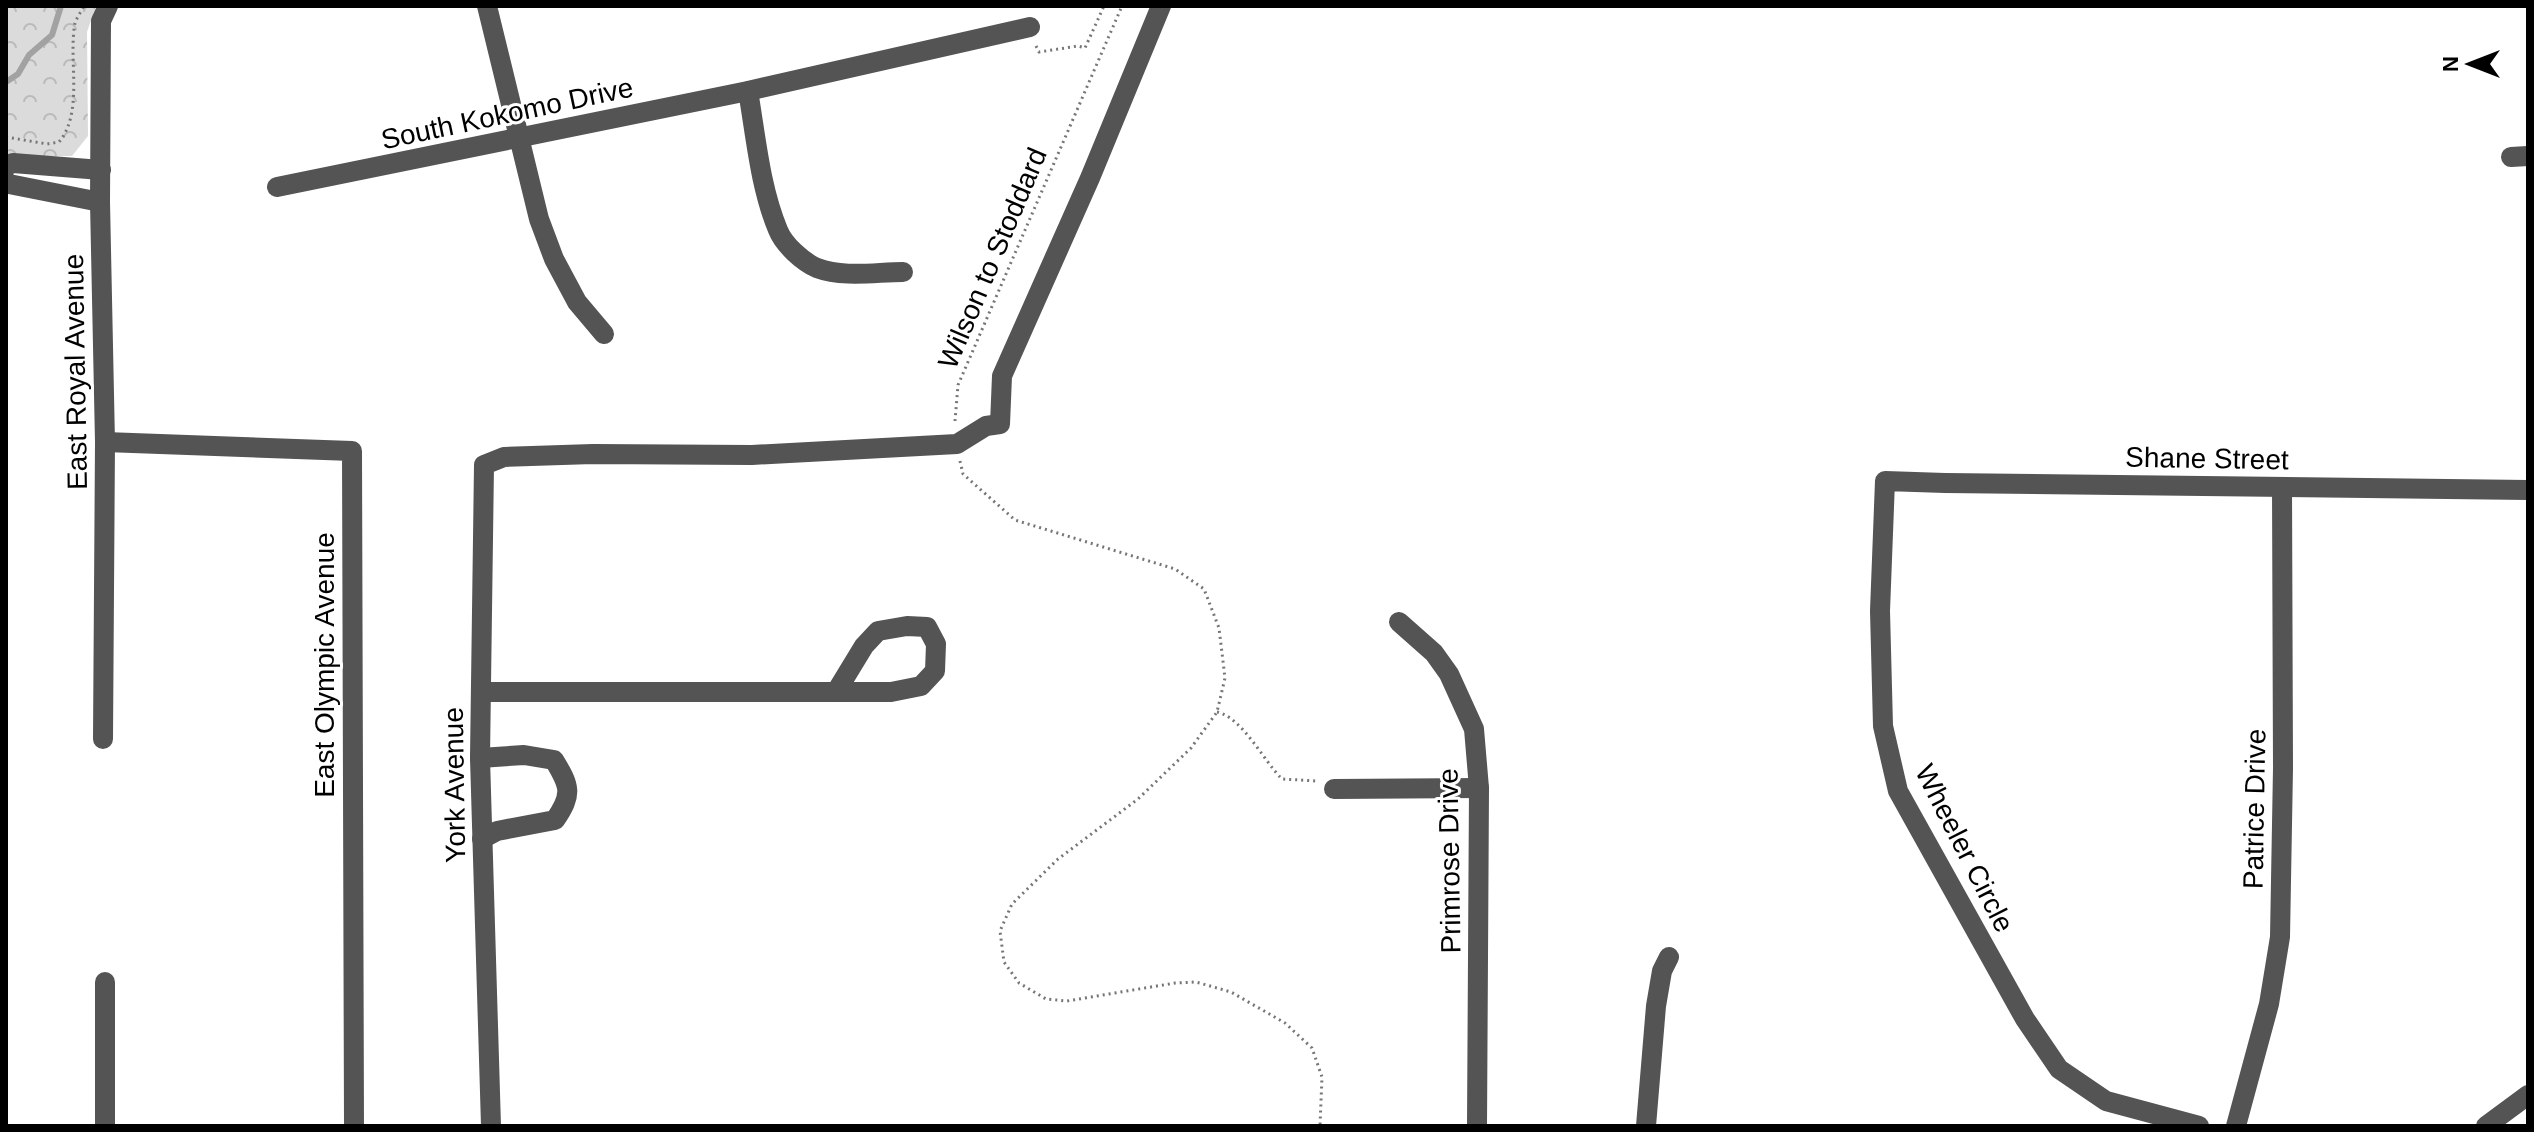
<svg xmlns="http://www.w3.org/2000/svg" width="2534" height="1132" font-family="Arial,sans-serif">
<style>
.park{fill:url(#park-crowns)}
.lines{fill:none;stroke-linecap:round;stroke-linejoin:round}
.stream{stroke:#a2a2a2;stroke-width:6}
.path{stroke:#767676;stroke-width:3;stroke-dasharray:2 4;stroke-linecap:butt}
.minor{stroke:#545454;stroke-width:20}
.labels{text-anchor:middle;stroke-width:6;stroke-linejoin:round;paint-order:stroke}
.street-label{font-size:28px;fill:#000;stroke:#fff}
</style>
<defs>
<pattern id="park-crowns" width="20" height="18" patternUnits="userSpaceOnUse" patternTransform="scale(2)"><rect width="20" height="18" fill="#dbdbdb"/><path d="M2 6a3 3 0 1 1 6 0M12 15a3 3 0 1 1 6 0" fill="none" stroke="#bababa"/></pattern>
</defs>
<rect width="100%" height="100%" fill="#fff"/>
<polygon class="park" points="6,6 96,6 87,32 88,136 72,156 6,156"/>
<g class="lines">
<polyline class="stream" points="6,82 18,74 29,55 52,35 61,6"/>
<g class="path">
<polyline points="1036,46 1039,52 1078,46 1085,48 1104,6"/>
<path d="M6,137L47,144L59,142C84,112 68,59 75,23C77,17 81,12 84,6"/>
<polyline points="955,421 958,385 1122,6"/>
<polyline points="960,461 963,474 1015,520 1175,569 1204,589 1219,628 1225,678 1217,712 1191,748 1138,799 1058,859 1012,904 1000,931 1004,962 1019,983 1046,999 1067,1001 1175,983 1196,982 1231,992 1285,1023 1312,1048 1322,1077 1320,1126"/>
<path d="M1217,712C1242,717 1263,760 1282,779L1317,781"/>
</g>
<g class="minor">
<polyline points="487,6 539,219 554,259 577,302 604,334"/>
<path d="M748,91C756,137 760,187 778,230C784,245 803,262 817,268C844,278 876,272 903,272"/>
<polyline points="2511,157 2528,156"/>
<polyline points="6,166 13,163 101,170"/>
<polyline points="6,181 9,184 100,202"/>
<polyline points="277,187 748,91 1030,27"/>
<polyline points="105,442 352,451 354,1126"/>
<polyline points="1399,622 1434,653 1449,674 1474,729 1479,788 1477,1126"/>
<polygon points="907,626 927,627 936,644 935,671 921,686 891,692 836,692 864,646 878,631"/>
<polyline points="481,692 836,692"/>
<polyline points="103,739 105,442 100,202 101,21 108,6"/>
<path d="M480,758L524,755L554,760C570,786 573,794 555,820L497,831L482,839"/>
<polyline points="1334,789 1479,788"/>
<polyline points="105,982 105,1126"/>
<polyline points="491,1126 480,758 484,465 504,457 593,454 752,455 957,444 986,426 1000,424 1002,376 1090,178 1161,6"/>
<polyline points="1646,1126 1656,1006 1662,971 1669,957"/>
<polyline points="2199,1126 2106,1101 2059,1069 2025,1019 1898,791 1883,726 1880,611 1885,481 1945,483 2528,490"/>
<polyline points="2236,1126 2269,1004 2280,937 2283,768 2282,487"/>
<polyline points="2486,1126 2528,1095"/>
</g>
</g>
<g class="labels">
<g class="street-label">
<text transform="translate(507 113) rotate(-12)" y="10">South Kokomo Drive</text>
<text transform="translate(992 258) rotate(-67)" y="10">Wilson to Stoddard</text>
<text transform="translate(75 372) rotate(-91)" y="10">East Royal Avenue</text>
<text transform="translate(2207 458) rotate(1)" y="10">Shane Street</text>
<text transform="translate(324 665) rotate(-90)" y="10">East Olympic Avenue</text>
<text transform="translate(454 785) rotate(-91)" y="10">York Avenue</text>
<text transform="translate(2254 809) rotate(-89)" y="10">Patrice Drive</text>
<text transform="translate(1965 848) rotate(63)" y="10">Wheeler Circle</text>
<text transform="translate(1449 861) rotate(-91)" y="10">Primrose Drive</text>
</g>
</g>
<rect width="2534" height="1132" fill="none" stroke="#000000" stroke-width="16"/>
<g transform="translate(2470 64) rotate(270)" stroke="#ffffff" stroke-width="6" paint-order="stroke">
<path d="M0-6L14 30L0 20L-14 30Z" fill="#000000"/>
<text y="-12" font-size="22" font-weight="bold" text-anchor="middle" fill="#000000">N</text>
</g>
</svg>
